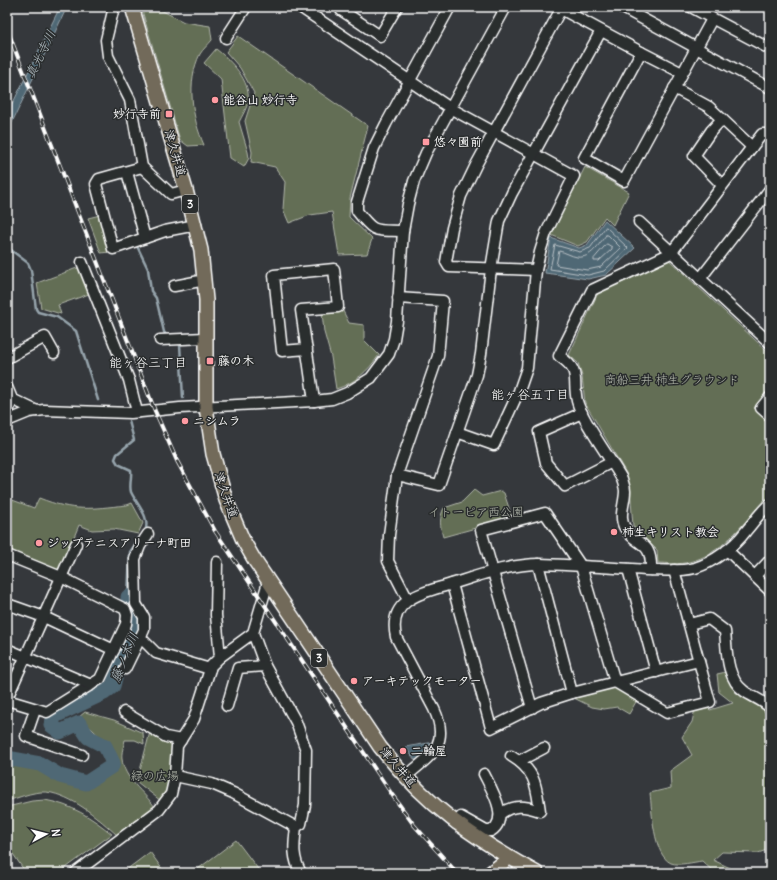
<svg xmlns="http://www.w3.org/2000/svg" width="777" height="880" font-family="Delius,'Klee One',sans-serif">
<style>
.green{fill:#636e54;stroke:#b1b6aa}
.water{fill:#506774;stroke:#96a4ac}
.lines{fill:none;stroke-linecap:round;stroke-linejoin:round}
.shore{stroke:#b9c2c7;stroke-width:1}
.stream{stroke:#96a4ac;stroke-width:2.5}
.river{stroke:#506774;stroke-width:15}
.minor-casing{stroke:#fff;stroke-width:13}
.major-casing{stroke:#fff;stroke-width:16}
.minor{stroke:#2a2d2e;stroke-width:10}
.major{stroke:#726b5a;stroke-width:13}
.rail-casing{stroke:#fff;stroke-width:4}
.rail{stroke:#2a2d2e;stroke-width:2.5;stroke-dasharray:8;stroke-linecap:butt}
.poi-dot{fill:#ff9aa2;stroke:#2a2d2e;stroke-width:1.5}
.labels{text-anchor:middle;stroke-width:3;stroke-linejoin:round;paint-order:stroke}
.shield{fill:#2a2d2e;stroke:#bfc0c0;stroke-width:1}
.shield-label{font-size:11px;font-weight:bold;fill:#fff}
.poi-label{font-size:12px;font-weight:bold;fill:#fff;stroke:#2a2d2e;text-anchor:start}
.street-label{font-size:12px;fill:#fff;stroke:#2a2d2e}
.park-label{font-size:12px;fill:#b1b6aa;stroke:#2a2d2e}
.water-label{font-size:13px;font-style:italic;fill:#b0bbc0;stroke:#2a2d2e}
.neighbourhood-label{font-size:13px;fill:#fff;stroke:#2a2d2e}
</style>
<rect width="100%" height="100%" fill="#35383c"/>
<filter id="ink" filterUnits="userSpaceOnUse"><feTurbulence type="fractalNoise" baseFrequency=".025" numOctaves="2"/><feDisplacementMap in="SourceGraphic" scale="8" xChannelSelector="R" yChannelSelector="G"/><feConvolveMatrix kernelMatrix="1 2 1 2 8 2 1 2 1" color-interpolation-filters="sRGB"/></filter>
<g filter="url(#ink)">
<g class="green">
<path d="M141,7H155L184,22L210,26L212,40C208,45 203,49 200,54C186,82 192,118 204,145L188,146L180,140Z"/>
<polygon points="238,36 368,126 350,198 349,217 372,239 367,254 339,255 332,212 310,215 289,223 283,209 285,182 275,167 251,162 252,152 245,121 254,93 240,68 226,52"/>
<path d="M216,49C231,61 251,80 248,102C247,108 242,116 239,122L248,152L249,158L244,167L230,158L221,79L204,63Z"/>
<polygon points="585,167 629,192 613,225 605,217 587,242 578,246 551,235"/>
<polygon points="100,215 109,252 101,253 88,218"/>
<path d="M667,258L767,351L770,357V389L754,408L770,423V498L763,501C742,525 722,554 689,562C679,565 668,563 658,563L657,550L633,526L630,487L626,473L585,403L582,376L578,363L569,355L598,293Z"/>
<polygon points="77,268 80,269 89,294 58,305 61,314 41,308 37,283"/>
<path d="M342,309L349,323L364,325V340L379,355C368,371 355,383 336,389L331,357L324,332L322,312Z"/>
<path d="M474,490L482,496L501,491L504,493L511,514L508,519L443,537C440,526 439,518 444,508L462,502Z"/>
<path d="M7,498L34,508L39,498C75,512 89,509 127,505L132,503L143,523L138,534L114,529L92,530L79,525L59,573L7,552Z"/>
<path d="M726,672L736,693L758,699L770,712V849L758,853L722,852L713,860L741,873H715L702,861C694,862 679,866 671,863C653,855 652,810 650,793L671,788L670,771L692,755L682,737L692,722L695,709L707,707L710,710L733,703L719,692L717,674Z"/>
<polygon points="610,687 616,687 637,700 629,714 617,707 604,709 592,707 572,697"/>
<path d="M85,712L114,720L143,733L144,744L135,740H125C124,745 121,753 122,759C124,779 144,792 155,807L117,835C99,819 77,799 52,793C38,789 21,797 7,801V763L38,768L61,779L87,783L110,768L117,767L110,746L79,717Z"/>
<polygon points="150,732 175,741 169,788 161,801 137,782"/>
<path d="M45,800C72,805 91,817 112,834L59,873H26L7,845V807L32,801Z"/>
<polygon points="236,840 261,873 195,873 194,872"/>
<polygon points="150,852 165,873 122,873"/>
</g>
<g class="water">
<polygon points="60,7 67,7 7,133 7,115"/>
<polygon points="605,220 635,248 606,275 588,279 545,273 551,238 579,248 587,245"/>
<polygon points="435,742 418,761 415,760 405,747"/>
</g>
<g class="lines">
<g class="shore">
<polygon points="606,227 628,248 604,271 588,275 550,269 555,245 580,252 590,248"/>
<path d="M606,235H608L621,248L601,267L587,270L556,265L559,251C565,252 571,256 577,257C591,259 599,244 606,235Z"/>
<polygon points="607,244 612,247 612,249 599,261 594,261 594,259"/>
</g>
<g class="stream">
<polyline points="137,246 148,269 151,291 156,298 164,332 167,336"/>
<polyline points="7,247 28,263 31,270 36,309 38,312 57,317 76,331 98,400"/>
<polyline points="180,344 183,398"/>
<path d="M129,421L134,440L117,454L115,459L118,464L131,470C132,476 129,486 131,492C137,505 151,517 145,532"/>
<polyline points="128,597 130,552 139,539"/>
</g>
<polyline class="river" points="7,758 40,764 60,776 86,783 112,766 113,763 105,746 88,737 79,723 60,732 51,725 55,716 104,693 113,686 116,674 137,631 136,615 129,606 128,597"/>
<g class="minor-casing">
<g id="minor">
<polyline points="114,7 106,40 108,56 130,100 142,167 171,194 186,190"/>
<polyline points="300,7 450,108 574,176 546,233 540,252 536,270 527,368 519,391 494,445 457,432"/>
<polyline points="343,7 341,10 380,36 397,7"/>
<polyline points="621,7 770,88"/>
<polyline points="691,7 770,49"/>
<polyline points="226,38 246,7"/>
<polyline points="641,52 682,73"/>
<polyline points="674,88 709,107 752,147"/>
<polyline points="142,167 99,179 96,184 113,249 165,231 196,225"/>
<polyline points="127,172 145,238"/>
<polyline points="722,185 694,156 711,131 722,119"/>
<polyline points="639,222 770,343"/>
<path d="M403,231C374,230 375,234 357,211V202L374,148L386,124L450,7"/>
<polyline points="82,262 129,380 137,412"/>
<polyline points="536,270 449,267 446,262 452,228 461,196 476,165 561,9 641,52 584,158 624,181 712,19"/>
<polyline points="700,279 770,189"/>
<polyline points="174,286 205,280"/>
<polyline points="398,298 443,301 438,356 397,475 389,535 388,561 408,600"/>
<polyline points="160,340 205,338"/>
<polyline points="307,349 282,351 274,275 334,269 338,307 301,310 314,401"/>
<polyline points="7,358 45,337 54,353"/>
<polyline points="7,387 12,399 8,412 7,421"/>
<polyline points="770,397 761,408 770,416"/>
<polyline points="12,399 37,411"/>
<polyline points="582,413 539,432 546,463 565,486 612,462"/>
<polyline points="7,421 29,412 44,410 131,413 180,408 314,401 332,399 347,393 371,378 389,354 394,339 397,321 403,231 408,204 414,181 426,153 506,7"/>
<polyline points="397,475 439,485 477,375 481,354 491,269 499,221 512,193 601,31"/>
<polyline points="727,550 770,591"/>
<polyline points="7,555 61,577 125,609 127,615 126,624 100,679 47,712 7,700"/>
<polyline points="217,562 216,615 220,657"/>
<polyline points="538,564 572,693"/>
<polyline points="628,569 656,672"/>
<path d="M651,570C652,539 637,548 625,528C618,517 625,503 625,491C625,487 623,483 622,479C611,459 582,421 577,401C572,379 582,371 559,356L592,290L671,253L752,147L762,134H770"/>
<polyline points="755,576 770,560"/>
<polyline points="452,584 491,728 541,703 572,693 699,661"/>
<polyline points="7,604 44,617 114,650"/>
<path d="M689,624L709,619L725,631C727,651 726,678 744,691C752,697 763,700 770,708"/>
<path d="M253,633L265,666L296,722L306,750L305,805L301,824L296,827C294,845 292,857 301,873"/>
<polyline points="140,637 156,653 210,669"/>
<polyline points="7,649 91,685"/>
<polyline points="125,669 144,630 144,617 136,604 135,559 140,546 148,534"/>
<polyline points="7,698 76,544"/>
<polyline points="227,706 238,668 265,666"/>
<polyline points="532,708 481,530 545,513 581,566 615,682 667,713 710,702 674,570"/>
<polyline points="35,710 26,736 82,755"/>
<polyline points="124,712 166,737 181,740"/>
<polyline points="519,761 544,748"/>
<polyline points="175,776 212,784 233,793 296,827"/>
<path d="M405,777C430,756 451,745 434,709L396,637C388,601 418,594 445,586C475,577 508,564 540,564C575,565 611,568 646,570C662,570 680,572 695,568C714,562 734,547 746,531C754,522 760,512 770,504"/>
<path d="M500,814C514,804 525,806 540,811C536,785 536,771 511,756"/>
<path d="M456,824L461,817L486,831H491C510,819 492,790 484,774"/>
<polyline points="75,873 159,810 171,794 175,776 177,746 194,719 211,666 220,657 253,633 268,582"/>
</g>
</g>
<g class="major-casing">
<g id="major">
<path d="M132,7L186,190L201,250L206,300V407L213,454L226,500L243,540L255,561L380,747C427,806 471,837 537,873"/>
<polyline points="490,873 509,858"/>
</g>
</g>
<use href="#minor" class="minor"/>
<use href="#major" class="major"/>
<g class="rail-casing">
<polyline id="rail" points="7,29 155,411 177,461 215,531 393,796 414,825 457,873"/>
</g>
<use href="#rail" class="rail"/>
</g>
</g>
<g class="poi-dot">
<circle cx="215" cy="100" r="4"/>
<rect x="165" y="110" width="8" height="8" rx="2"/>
<rect x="422" y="138" width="8" height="8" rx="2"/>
<rect x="206" y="357" width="8" height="8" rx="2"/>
<circle cx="185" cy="421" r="4"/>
<circle cx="614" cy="532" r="4"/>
<circle cx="39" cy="543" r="4"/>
<circle cx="354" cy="681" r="4"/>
<circle cx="403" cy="751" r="4"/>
</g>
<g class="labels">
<g class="shield">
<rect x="182" y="195" width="16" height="18" rx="3"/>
<rect x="311" y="649" width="16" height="18" rx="3"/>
</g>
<g class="shield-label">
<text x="190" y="208">3</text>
<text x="319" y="662">3</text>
</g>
<g class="poi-label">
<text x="223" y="104">能谷山 妙行寺</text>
<text x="161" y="118" text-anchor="end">妙行寺前</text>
<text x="434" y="146">悠々園前</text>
<text x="218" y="365">藤の木</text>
<text x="193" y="425">ニシムラ</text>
<text x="622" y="536">柿生キリスト教会</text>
<text x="47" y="547">ジップテニスアリーナ町田</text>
<text x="362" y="685">アーキテックモーター</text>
<text x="411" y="755">二輪屋</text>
</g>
<g class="street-label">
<text transform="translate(175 153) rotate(74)" y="4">津久井道</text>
<text transform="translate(226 495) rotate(71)" y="4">津久井道</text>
<text transform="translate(398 767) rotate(49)" y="4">津久井道</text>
</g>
<g class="park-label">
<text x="672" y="384">商船三井 柿生グラウンド</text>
<text x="476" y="516">イトーピア西公園</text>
<text x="155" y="780">緑の広場</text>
</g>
<g class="water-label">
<text transform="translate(40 54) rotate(-64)" y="5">真光寺川</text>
<text transform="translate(124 657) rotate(-67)" y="5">藤ノ木川</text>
</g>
<g class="neighbourhood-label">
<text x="148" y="367">能ヶ谷三丁目</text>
<text x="530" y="399">能ヶ谷五丁目</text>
</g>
</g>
<rect width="777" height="880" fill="none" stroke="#2a2d2e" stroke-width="24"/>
<rect x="12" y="12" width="753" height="856" fill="none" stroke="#fff" stroke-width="1.5" filter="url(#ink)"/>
<g transform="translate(46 834) rotate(83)" stroke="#2a2d2e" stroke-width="3" paint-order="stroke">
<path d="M0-3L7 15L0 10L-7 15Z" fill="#ffffff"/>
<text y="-6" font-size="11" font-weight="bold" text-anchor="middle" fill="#ffffff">N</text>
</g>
</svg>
